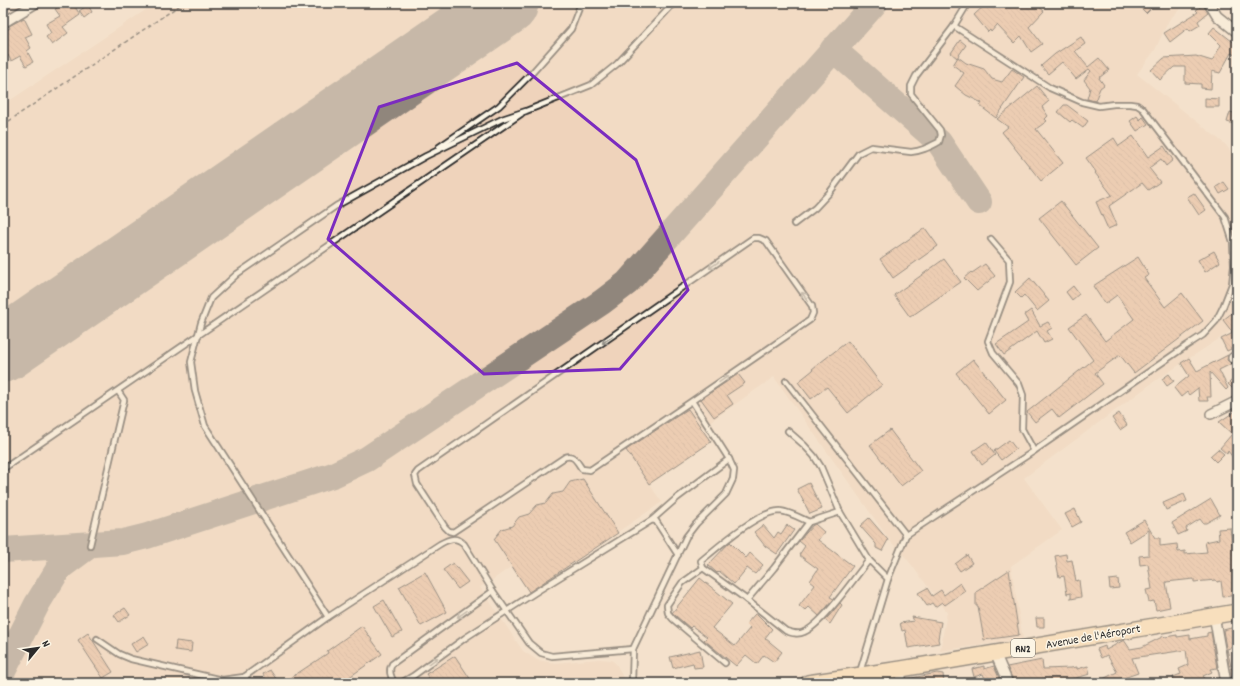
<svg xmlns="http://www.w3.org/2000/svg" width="1240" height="686" font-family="Dekko,sans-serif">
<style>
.built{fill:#efd3bb}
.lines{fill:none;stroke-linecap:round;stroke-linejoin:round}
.taxiway{stroke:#90867c;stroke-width:26}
.runway{stroke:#90867c;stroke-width:65}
.building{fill:url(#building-back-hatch);stroke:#2b2b2b}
.service-casing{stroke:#2b2b2b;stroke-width:8}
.minor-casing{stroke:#2b2b2b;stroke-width:12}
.trunk-casing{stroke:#2b2b2b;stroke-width:18}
.path{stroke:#2b2b2b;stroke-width:1.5;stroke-dasharray:4 3;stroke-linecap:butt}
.service{stroke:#fcf5e5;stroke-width:4.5}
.minor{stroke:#fcf5e5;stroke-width:9}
.trunk{stroke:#fddcac;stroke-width:15}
.oneway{stroke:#949088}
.marked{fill:none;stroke:#7b2cbf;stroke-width:3;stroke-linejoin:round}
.labels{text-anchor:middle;stroke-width:3;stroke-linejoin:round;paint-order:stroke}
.shield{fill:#fcf5e5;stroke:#6a6863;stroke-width:1}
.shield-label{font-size:11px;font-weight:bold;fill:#2b2b2b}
.street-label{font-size:12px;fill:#2b2b2b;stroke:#fcf5e5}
</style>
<defs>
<pattern id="building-back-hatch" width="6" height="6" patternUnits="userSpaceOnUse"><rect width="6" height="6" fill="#e2b393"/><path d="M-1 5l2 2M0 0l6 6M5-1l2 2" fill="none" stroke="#c29a7f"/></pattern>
</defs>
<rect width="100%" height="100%" fill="#f4e1cc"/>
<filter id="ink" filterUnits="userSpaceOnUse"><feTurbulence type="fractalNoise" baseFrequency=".025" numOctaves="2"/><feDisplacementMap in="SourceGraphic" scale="8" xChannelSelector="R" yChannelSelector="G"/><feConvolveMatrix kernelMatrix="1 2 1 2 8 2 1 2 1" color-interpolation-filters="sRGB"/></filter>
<g filter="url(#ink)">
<polygon class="built" points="156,3 1186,3 1169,20 1155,50 1137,74 1225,144 1237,159 1237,327 1155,381 1024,478 1062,530 1011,566 1023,639 940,651 947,612 907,559 891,542 774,377 701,428 711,442 649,484 662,502 529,592 512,566 488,583 480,587 523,651 537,660 555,663 599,659 612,660 617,665 625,682 3,683 3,105"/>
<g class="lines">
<g class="taxiway">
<polyline points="833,49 939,142 979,202"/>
<polyline points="3,550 123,542 147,536 333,475 367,459 602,302 627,283 875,3"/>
<polyline points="3,671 37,604 59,568 90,545"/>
</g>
<polyline class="runway" points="3,350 506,3"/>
</g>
<g class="building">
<polygon points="67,3 73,3 80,15 63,27 68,33 52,45 46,37 51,33 46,24 60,16 55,9"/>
<polygon points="987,3 1035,3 1044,11 1029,27 1042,44 1031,52 1021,36 1014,43 997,25 991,32 990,30 988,32 974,15"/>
<polygon points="1136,3 1156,3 1146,13"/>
<polygon points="88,5 92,12 84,18 79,11"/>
<polygon points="1203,5 1208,13 1198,21 1200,25 1190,31 1188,28 1170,42 1164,33 1198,12 1196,10"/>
<polygon points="24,18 32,34 25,37 31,48 27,51 33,62 26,66 20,56 11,61 8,55 3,58 3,32 10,28 9,26"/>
<polygon points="1214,27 1237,45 1237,56 1231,53 1220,73 1212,71 1211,89 1201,88 1201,84 1185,83 1185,67 1174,67 1160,80 1151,70 1164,58 1196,56 1212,61 1221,45 1209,33"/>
<polygon points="1081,37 1085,44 1075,51 1088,67 1099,58 1109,70 1099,78 1104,85 1100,88 1095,101 1087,99 1090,88 1084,80 1091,71 1089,69 1076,79 1062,62 1048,74 1041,66 1055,54"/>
<polygon points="960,40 966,45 957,58 951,53"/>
<polygon points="958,57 966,63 984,69 992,79 1002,82 1012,69 1024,77 996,118 980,106 982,103 966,95 955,86 964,73 953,65"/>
<polygon points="1037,86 1049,101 1042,107 1048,116 1045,119 1047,121 1036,129 1063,163 1041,181 1002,132 1008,127 997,119"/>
<polygon points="1205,98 1219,99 1219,107 1205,107"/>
<polygon points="1064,105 1067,105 1088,121 1083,128 1072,120 1070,122 1058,112"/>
<polygon points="1230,112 1237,114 1234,124 1227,122"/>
<polygon points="1137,116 1140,120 1143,117 1148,124 1137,131 1130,121"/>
<polygon points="1133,136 1148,157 1164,146 1173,160 1166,166 1161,159 1149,168 1160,182 1148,190 1142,183 1109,206 1117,225 1108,229 1096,202 1112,195 1095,173 1096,172 1086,158 1114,138 1119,146"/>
<polygon points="1224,182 1229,189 1220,194 1216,187"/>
<polygon points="1194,193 1206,210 1199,215 1187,197"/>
<polygon points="1061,201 1098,248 1076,265 1039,218"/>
<polygon points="925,228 938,246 893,278 880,259"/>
<polygon points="1214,251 1220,262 1205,272 1198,260"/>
<polygon points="1138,257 1149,275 1144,278 1165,307 1182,293 1203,321 1134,373 1120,355 1095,373 1103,384 1059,418 1052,409 1035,422 1027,412 1093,360 1069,327 1086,315 1105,341 1134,319 1117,295 1105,304 1093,286"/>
<polygon points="944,259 961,282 910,317 894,295"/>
<polygon points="985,264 995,276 977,291 964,278 971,272 972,273"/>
<polygon points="1030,278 1049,301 1037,311 1024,295 1021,298 1015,292"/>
<polygon points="1073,286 1079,294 1072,300 1066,292"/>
<polygon points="1237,309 1237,346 1227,351 1221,339 1233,333 1223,320"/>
<polygon points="1031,310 1040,326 1048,322 1052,328 1047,331 1052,339 1044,343 1037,331 1004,355 996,344 1028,322 1024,315"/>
<polygon points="848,341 882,385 848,413 827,387 811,399 798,382 813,370 812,369"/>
<polygon points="1228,355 1227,360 1231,364 1219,370 1228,388 1226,390 1210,372 1211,397 1207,397 1208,401 1199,401 1198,388 1189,395 1187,392 1181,397 1174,388 1189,376 1181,363 1189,358 1197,371"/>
<polygon points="973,359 1006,400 989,414 956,373"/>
<polygon points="738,374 745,383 727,395 733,404 714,417 701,399"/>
<polygon points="1169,374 1174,381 1167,386 1162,379"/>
<polygon points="1237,375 1237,393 1228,384"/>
<polygon points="688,409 711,442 649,484 626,450"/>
<polygon points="1237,410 1237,463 1228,451 1227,454 1220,448 1232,434 1219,422"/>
<polygon points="1119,413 1127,425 1120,430 1112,418"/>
<polygon points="890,430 921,471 901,486 870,445"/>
<polygon points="1009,440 1016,449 1001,460 994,451"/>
<polygon points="986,442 995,455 982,465 973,451"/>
<polygon points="1218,449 1224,454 1216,462 1210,456"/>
<polygon points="583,479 618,533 529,592 494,539 502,529 512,526 519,517 529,514 537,505 546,503 553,494 563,492 570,482"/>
<polygon points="809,483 822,509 810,514 797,489"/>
<polygon points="1184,494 1187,501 1166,510 1163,503"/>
<polygon points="1211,499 1220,515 1206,523 1203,523 1200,519 1186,528 1187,531 1178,535 1172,523"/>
<polygon points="1075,509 1081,522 1072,527 1065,514"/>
<polygon points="869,518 888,540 882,551 876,548 876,544 860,526"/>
<polygon points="1144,520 1155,538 1160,538 1160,546 1177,544 1178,552 1185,551 1185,554 1207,552 1205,542 1219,539 1218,529 1230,528 1235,561 1237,595 1223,597 1221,581 1217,582 1216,580 1194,582 1194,579 1166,582 1170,607 1156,610 1154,601 1149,602 1146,590 1152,589 1148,564 1140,565 1139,556 1149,555 1149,530 1130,542 1124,532"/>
<polygon points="815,524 824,532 818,540 853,566 830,597 834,599 819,616 809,607 805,611 799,606 815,585 810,581 818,569 799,555 805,546 799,541 813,525"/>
<polygon points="763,525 774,538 778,532 781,534 787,525 794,530 777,554 765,546 754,532"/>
<polygon points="730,542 746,558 750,553 763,565 755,574 747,568 734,584 719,571 717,573 708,565"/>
<polygon points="1066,554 1067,561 1072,560 1076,581 1079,580 1081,597 1071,599 1071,593 1067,594 1064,576 1059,577 1055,556"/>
<polygon points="967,555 972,563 960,571 955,564"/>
<polygon points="453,563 468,582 458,589 443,570"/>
<polygon points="1009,570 1019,635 984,640 978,606 976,606 976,592"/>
<polygon points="425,572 447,612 421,626 399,587"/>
<polygon points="700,578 732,604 712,628 735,646 750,628 746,624 755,614 757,614 772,629 765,638 782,652 774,662 764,655 757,664 746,655 736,666 704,640 707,637 692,626 690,628 676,616 672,613"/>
<polygon points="1118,579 1119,588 1110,589 1109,580"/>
<polygon points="960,583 965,591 945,605 942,602 935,607 932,603 927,606 918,593 927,588 932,596 941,590 944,595"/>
<polygon points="384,600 402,632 392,637 374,606"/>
<polygon points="840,603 842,605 830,624 825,620"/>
<polygon points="125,608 130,615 119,622 114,615"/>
<polygon points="912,617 941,622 938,639 939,643 908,648 905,630 902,631 900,623 914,621"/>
<polygon points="1036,618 1044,618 1044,627 1037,627"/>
<polygon points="362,626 382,654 341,683 330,683 328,679 321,683 283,683 328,653 327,651"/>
<polygon points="1235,627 1237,634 1237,646 1227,649 1231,666 1229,666 1223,630"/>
<polygon points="1211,632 1217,668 1210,669 1212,672 1203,676 1206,680 1201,683 1197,683 1196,680 1188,683 1175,683 1173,677 1181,674 1179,669 1188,665 1186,650 1132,658 1138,673 1121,679 1123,683 1095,683 1117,672 1107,655 1101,658 1097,649 1105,646 1106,650 1124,640 1130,649 1142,647 1164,636 1165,637 1177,635 1177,637 1190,635 1190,639 1207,636 1207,633"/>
<polygon points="88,633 113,672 103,678 78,640"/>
<polygon points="144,636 149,644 136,652 131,644"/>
<polygon points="176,641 192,643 191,652 175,650"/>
<polygon points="700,650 703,667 694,668 693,663 673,668 670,657"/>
<polygon points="455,656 473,683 432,683 426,674"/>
<polygon points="1042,660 1043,669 1071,668 1077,667 1077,669 1088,666 1090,674 1066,681 1052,681 1052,683 1014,683 1007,667"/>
<polygon points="984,666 984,669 994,666 1001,683 987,683 983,674 974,677 972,669"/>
<polygon points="1230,668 1237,669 1237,677 1231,677"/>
<polygon points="270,670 279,683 268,683 263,674"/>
<polygon points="937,673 943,674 944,683 907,683 907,679"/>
</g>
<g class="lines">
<g class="service-casing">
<g id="service">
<polyline points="439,147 499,106 532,73 571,29 581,3"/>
<path d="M794,224L815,208L830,192L859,153L871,147L911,152C922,151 929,147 939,142L941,135L940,130L911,94V86L916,76L954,26L968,3"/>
<polyline points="991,239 1009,260 1010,282 988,341 993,353 1019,384 1023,395 1022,429 1034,451"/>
<polyline points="786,381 906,535"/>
<polyline points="788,431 804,445 814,456 821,467 840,512 869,560 888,579"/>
<polyline points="3,469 521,114"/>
<polyline points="652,520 656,521 678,555"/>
<polyline points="90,545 124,400 118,391"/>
<path d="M703,568L743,597L786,631C792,633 798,635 804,632C823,624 855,577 869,560"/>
<polyline points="747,600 774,568 809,522 840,512"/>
<path d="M328,617L440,544C449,539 456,536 464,544L493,591L529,643L541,653L552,656L633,649"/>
<polyline points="97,639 119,654 131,659 222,680"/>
<path d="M725,663L673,619L668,613L667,605L682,583L703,568L701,561C718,547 758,511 780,511C790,512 800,518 809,522"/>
<polyline points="860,672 888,579 906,535 1034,451 1186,346 1203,335 1216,321 1223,307 1232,284 1234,266 1233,242 1225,217 1143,109 1137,105 1130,104 1114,104 1099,106 1082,102 1050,88 954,26"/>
<polyline points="244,677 251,683"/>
<polyline points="213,683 222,680 244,677 328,617 205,426 195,391 191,362 201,323 211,298 237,274 336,206 426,156 502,119 526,111 591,85 617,64 674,3"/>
<path d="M394,683C391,676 388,671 392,664L493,591"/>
<polyline points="401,683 413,676 465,638 539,590 652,520 677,498 729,459"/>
<path d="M632,683L633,649L686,537L696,524L726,494L733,479L734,470L729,459L692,401L590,470L582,469C577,462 574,454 565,457L453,532L449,531L445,527L417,484L415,475L418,471L753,238H759L766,241L812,306L813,313L810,320L692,401"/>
</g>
</g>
<g class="minor-casing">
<g id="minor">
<polyline points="1209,3 1217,16 1237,32"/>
<polyline points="3,23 36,3"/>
<polyline points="1233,358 1237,361"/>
<polyline points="1211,414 1237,401"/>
<polyline points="1214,615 1226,683"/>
<polyline points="995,653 1008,683"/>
<polyline points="901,669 901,683"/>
</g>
</g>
<g class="trunk-casing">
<polyline id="trunk" points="808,683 901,669 1237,612"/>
</g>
<polyline class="path" points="3,125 183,3"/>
<use href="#service" class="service"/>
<use href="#minor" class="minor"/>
<use href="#trunk" class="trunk"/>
</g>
<defs><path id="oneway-shaft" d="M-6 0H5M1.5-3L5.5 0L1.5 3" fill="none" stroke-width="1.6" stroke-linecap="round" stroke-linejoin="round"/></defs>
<g class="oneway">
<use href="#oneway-shaft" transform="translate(714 265) rotate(145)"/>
<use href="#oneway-shaft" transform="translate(805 297) rotate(-125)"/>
<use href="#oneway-shaft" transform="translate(607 340) rotate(145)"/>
<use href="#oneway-shaft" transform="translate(724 379) rotate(-35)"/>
<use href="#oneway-shaft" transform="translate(462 614) rotate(145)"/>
<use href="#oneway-shaft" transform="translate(433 661) rotate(-36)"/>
</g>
</g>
<path d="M0 0H1240V686H0ZM517,63L636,160L688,290L620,369L484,374L328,239L379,107Z" fill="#f4e1cc" fill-opacity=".55" fill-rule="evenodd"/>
<path class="marked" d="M517,63L636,160L688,290L620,369L484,374L328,239L379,107Z"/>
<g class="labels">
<rect class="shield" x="1011" y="639" width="24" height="18" rx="3"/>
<g class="shield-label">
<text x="1023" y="652">RN2</text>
</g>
<g class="street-label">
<text transform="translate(1093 636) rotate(-10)" y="4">Avenue de l'Aéroport</text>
</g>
</g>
<rect width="1240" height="686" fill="none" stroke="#fcf5e5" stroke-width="16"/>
<rect x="8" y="8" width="1224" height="670" fill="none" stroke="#2b2b2b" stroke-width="1.5" filter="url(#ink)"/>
<g transform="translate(38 648) rotate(61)" stroke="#fcf5e5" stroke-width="3" paint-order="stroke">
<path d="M0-3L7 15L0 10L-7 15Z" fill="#2b2b2b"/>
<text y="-6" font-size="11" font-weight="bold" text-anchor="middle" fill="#2b2b2b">N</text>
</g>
</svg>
